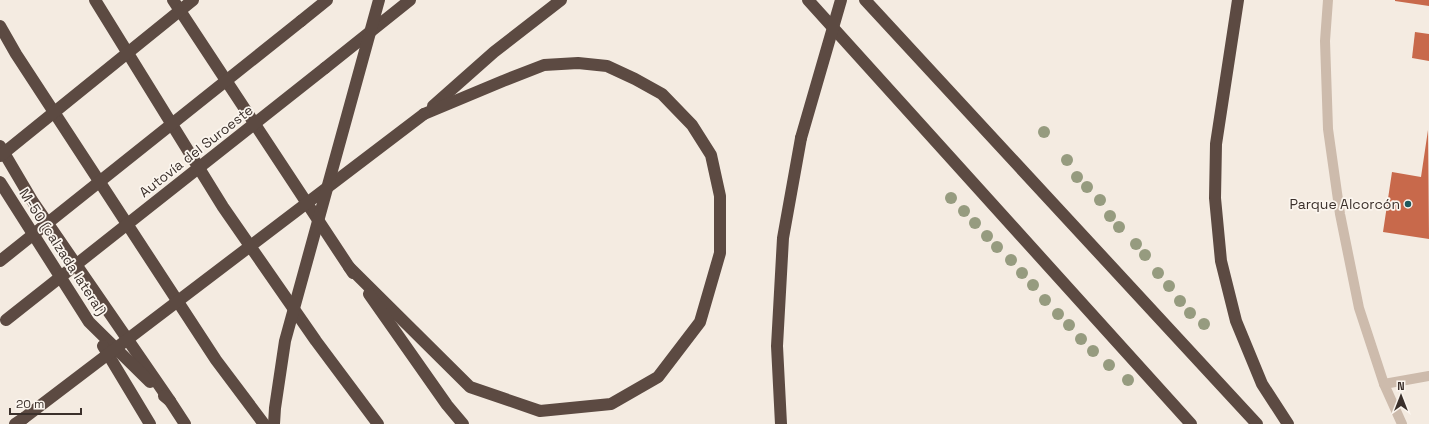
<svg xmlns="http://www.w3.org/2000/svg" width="1429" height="424" font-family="'Space Grotesk',sans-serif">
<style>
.building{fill:#c8694b}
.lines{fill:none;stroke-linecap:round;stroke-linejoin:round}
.minor{stroke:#cdbbac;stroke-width:10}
.motorway{stroke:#5c4a42;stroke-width:12}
.motorway-bridge{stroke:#5c4a42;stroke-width:12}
.tree{fill:#969b7f}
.poi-dot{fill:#1f5a5e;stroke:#fbf5ee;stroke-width:1.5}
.labels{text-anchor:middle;stroke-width:3.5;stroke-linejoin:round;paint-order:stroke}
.street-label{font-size:14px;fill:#3b302b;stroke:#fbf5ee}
.poi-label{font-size:14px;fill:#3b302b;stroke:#fbf5ee;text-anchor:end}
</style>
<rect width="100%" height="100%" fill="#f4ebe1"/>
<g class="building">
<polygon points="1395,0 1429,0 1429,6 1395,1"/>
<polygon points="1415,32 1429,34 1429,61 1412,58"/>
<polygon points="1428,130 1429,239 1383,232 1392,172 1421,177"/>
</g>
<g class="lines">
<g class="minor">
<polyline points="1328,0 1325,41 1328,129 1340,214 1359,308 1384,384 1402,424"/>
<polyline points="1384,384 1429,376"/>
</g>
<g class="motorway">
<polyline points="95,0 223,207 316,341 378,424"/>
<polyline points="173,0 353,273"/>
<polyline points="808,0 1191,424"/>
<polyline points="865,0 1257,424"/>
<polyline points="1238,0 1216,144 1215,198 1221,261 1236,321 1262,384 1288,424"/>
<polyline points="301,21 327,0"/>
<polyline points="0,26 16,54 216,360 264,424"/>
<polyline points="325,68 410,0"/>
<polyline points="433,106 494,52 561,0"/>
<polyline points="0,146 33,202 170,401"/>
<polyline points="0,182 89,322 150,382"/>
<polyline points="349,267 470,387 540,411 611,404 658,377 700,322 720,253 720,196 711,155 692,125 662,94 635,79 607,66 578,63 544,65 503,81 424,114"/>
<polyline points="369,294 447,405 463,424"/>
<polyline points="103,346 150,424"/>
<polyline points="164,396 170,401 185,424"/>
<polyline points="15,424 24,418"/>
<polyline points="781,424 777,346 783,238 801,138"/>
</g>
<g class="motorway-bridge">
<polyline points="801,138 841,0"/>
<polyline points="0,156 193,0"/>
<polyline points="0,261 301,21"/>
<polyline points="6,320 325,68"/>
<polyline points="24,418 424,114"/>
<polyline points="274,424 275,408 285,341 379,0"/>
</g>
</g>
<g class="tree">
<circle cx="1044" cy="132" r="6"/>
<circle cx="1067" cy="160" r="6"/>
<circle cx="1077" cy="177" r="6"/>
<circle cx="1087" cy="187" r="6"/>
<circle cx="951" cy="198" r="6"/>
<circle cx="1100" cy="200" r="6"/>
<circle cx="964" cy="211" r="6"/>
<circle cx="1110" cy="216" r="6"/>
<circle cx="975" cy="223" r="6"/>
<circle cx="1119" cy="227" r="6"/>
<circle cx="987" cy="236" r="6"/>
<circle cx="1136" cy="244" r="6"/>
<circle cx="997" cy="247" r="6"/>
<circle cx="1145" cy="255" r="6"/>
<circle cx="1011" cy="260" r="6"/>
<circle cx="1022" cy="273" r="6"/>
<circle cx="1158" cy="273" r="6"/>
<circle cx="1033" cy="285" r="6"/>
<circle cx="1169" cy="286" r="6"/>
<circle cx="1045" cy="300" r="6"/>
<circle cx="1180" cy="301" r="6"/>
<circle cx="1190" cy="313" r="6"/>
<circle cx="1058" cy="314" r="6"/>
<circle cx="1204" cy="324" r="6"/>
<circle cx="1069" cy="325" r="6"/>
<circle cx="1081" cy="339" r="6"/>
<circle cx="1093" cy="351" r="6"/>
<circle cx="1109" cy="365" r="6"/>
<circle cx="1128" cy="380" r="6"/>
</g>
<circle class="poi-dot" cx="1408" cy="204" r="4"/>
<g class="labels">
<g class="street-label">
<text transform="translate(196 151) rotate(-38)" y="5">Autovía del Suroeste</text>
<text transform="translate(63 252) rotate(57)" y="5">M-50 (calzada lateral)</text>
</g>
<g class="poi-label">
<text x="1400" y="209">Parque Alcorcón</text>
</g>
</g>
<g transform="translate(1401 396)" stroke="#fbf5ee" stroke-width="3" paint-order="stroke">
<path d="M0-3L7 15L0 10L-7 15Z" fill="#3b302b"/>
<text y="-6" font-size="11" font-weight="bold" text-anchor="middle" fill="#3b302b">N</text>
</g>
<path d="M10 408v6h71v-6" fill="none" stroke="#3b302b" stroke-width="2"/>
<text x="16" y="408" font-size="12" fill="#3b302b" stroke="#fbf5ee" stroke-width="3" paint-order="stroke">20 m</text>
</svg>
